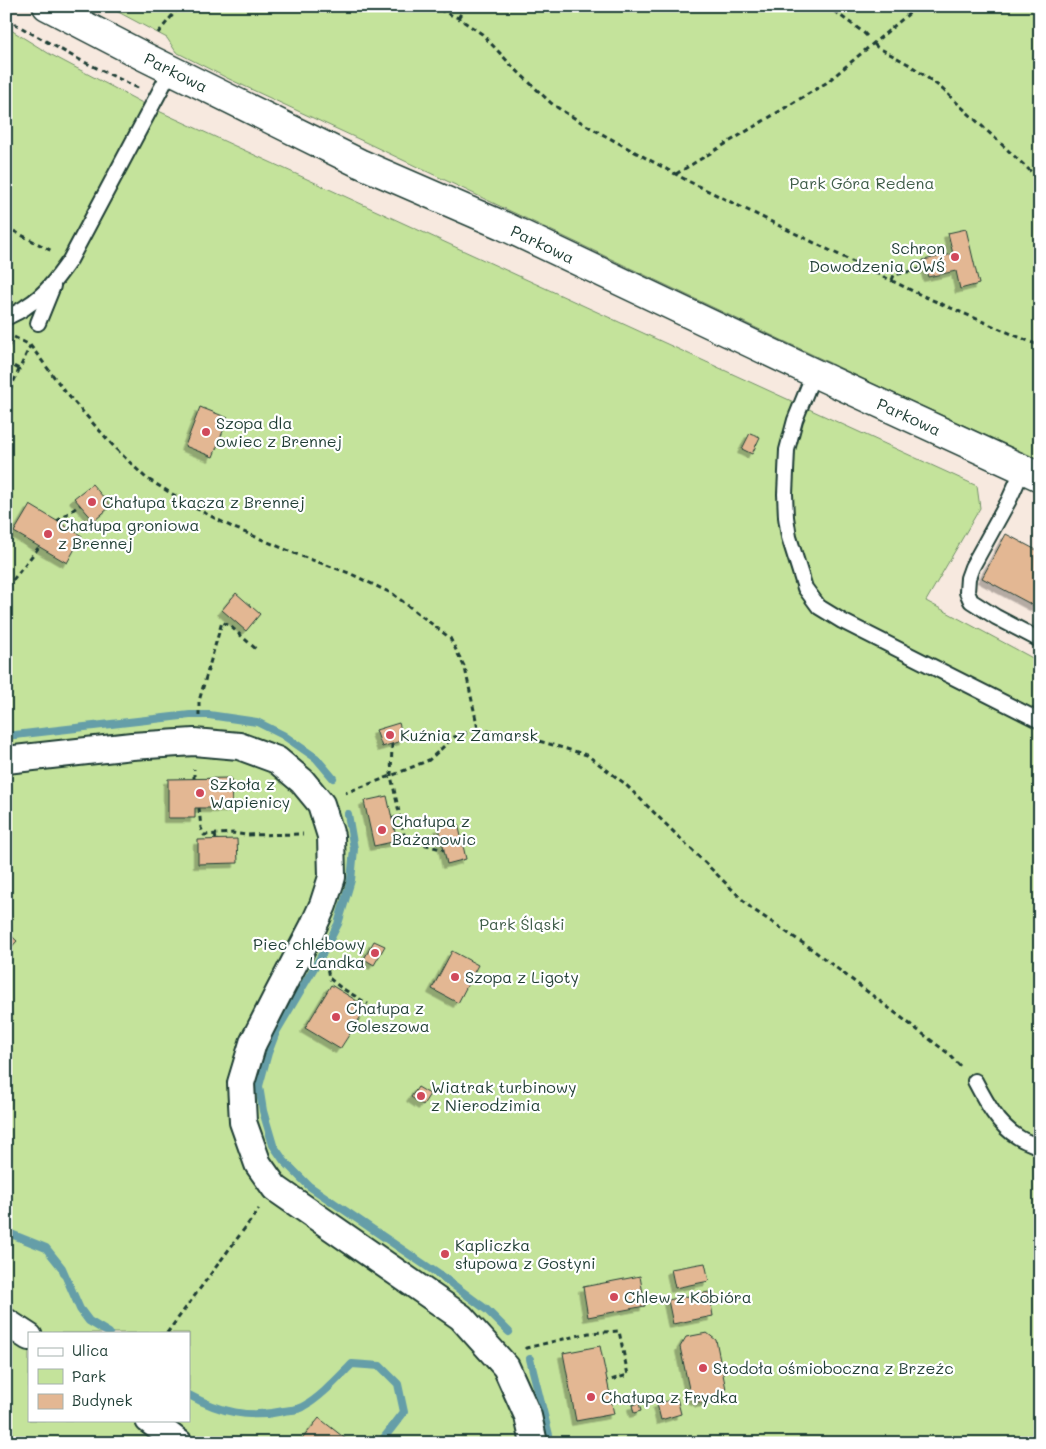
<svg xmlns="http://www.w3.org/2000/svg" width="1046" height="1449" font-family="Mali,sans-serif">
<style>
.green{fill:#c4e39b;stroke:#729068;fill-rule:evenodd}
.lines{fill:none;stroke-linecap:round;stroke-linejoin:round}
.stream{stroke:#659ea8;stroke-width:8}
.building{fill:#e3b793;stroke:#1f3d34;filter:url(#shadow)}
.lane-casing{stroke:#1f3d34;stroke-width:18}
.street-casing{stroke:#1f3d34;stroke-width:30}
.secondary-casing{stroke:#1f3d34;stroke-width:31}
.path{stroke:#1f3d34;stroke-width:3;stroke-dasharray:5 4;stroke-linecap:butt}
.lane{stroke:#fff;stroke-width:14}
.street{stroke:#fff;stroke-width:26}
.secondary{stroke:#fff;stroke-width:28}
.poi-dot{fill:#d1495b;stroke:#fff;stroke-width:2}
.labels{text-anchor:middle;stroke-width:4.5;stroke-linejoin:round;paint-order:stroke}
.street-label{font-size:16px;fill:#1f3d34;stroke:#fff}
.park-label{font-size:16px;fill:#405e49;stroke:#fff}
.poi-label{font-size:16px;fill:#1f3d34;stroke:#fff;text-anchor:start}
</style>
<defs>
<filter id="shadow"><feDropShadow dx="-4.5" dy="4.5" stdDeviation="0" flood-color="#0004"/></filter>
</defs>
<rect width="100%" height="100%" fill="#f7e9df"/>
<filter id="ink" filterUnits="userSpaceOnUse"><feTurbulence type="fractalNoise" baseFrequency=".02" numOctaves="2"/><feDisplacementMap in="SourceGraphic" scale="10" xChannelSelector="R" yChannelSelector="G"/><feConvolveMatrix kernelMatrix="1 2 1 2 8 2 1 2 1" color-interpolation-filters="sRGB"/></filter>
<g filter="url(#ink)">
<g class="green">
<polygon points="107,6 1040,6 1040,460 891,392 367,143 229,79 176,52 167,38"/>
<path d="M6,27L48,53L152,108L977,486L980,508L926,601L1040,662V1443H6ZM29,1333H189V1420H29Z"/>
</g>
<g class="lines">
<g class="stream">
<polyline points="6,736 190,715 209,715 257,722 283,735 316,758 333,778"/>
<polyline points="348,814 354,849 351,880 338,924 324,951 276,1032 268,1053 259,1086 263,1111 273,1145 284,1161 309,1186 444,1278 487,1310 509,1332"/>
<polyline points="6,1232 46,1248 62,1268 80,1309 89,1321 109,1333"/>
<polyline points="530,1359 551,1443"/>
<path d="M189,1395C220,1412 249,1419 284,1411C290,1410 298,1410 303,1407C320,1398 338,1378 352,1364L380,1366L398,1384L404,1412L380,1443"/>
</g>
</g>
<g class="building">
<polygon points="966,229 979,284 960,289 956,271 928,277 923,260 953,254 948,233"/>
<polygon points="6,339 12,342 6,354"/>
<polygon points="200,407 228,418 213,457 185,446"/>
<polygon points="750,433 760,437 752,454 742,449"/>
<polygon points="92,484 111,506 94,521 74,498"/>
<polygon points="30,505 82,536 67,563 14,532"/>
<polygon points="1006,534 1040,552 1040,609 982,578"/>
<polygon points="236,593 260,614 246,631 222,610"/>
<polygon points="399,723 404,740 382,747 376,730"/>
<polygon points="231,778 232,808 195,808 195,818 168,818 168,779"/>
<polygon points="387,796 397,841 374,846 364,801"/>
<polygon points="458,823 466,859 447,864 439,827"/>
<polygon points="237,839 238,863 198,864 198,840"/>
<polygon points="6,931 17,941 6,953"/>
<polygon points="374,941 385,946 374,965 364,959"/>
<polygon points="452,951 478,965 458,1003 432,989"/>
<polygon points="331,985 367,1007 340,1049 305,1028"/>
<polygon points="418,1087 430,1094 423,1105 411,1097"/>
<polygon points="705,1263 709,1281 675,1288 671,1269"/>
<polygon points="640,1276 645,1306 588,1317 583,1287"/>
<polygon points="709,1292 713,1316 673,1324 668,1300"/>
<polygon points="707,1333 716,1340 726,1389 720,1399 701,1403 691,1398 680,1347 686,1337"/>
<polygon points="600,1346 614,1414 576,1421 563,1353"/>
<polygon points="677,1398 681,1414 661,1420 657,1404"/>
<polygon points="639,1403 641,1411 634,1413 632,1405"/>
<polygon points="319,1418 351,1443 299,1443"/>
</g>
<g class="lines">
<g class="lane-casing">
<g id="lane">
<path d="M6,318C13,314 21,311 27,306C45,295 58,277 70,260L171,70"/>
<polyline points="38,323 53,286"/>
<polyline points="814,373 795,420 787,450 785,494 786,517 789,537 805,588 819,607 842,621 1040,721"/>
<polyline points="1023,469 1009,500 972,567 968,578 967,592 971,601 996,617 1040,640"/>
<path d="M975,1081C986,1102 998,1125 1018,1137C1025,1142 1033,1143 1040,1148"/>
</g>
</g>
<g class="street-casing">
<g id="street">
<polyline points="6,760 132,746 194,742 239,746 277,760 302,781 321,804 331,836 332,877 323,905 313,927 279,992 253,1043 241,1083 243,1122 258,1164 275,1188 461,1317 506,1367 528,1416 534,1443"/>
<polyline points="6,1322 29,1337"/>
<polyline points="149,1420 179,1443"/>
</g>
</g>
<g class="secondary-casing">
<g id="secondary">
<path id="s1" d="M47,6L143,56L359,163L504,226L814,373L1040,477"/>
</g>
</g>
<g class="path">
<polyline points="431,6 458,18 482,34 512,66 551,103 561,110 591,128 690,182 923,296 1040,346"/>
<polyline points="827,6 863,32 869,38"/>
<polyline points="458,18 466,6"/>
<polyline points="6,19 76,58 138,88"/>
<polyline points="158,33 180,6"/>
<polyline points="874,44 877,47 910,65 940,87 1040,180"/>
<polyline points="676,174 826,83 918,6"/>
<polyline points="6,227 52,251"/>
<polyline points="892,280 894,275 925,268"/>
<polyline points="14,337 30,345 67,394 116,449 146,478 197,509 232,527 301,556 349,573 393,594 450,638 465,668 478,729 454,737 429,760 391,776 345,793"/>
<polyline points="6,362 19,369"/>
<polyline points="6,398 30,346"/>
<polyline points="57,521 80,505"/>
<polyline points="6,586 12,581 39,547"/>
<polyline points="199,716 199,701 222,622 230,626 256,649"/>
<polyline points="478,729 539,741 587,755 624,783 751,908 813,950 949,1054 960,1066"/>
<polyline points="392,744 391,776 405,839 444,850"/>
<polyline points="194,779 194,769"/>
<polyline points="199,808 201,828 204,835 233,833 245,835 303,834"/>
<polyline points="392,819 400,816"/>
<polyline points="215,834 216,840"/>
<polyline points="326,961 329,978 340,987 368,1004"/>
<polyline points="167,1333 259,1209"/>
<polyline points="525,1349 526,1348 589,1333 619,1331 628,1375 607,1381"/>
</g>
<use href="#lane" class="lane"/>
<use href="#street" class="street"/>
<use href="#secondary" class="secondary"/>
</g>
</g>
<g class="poi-dot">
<circle cx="955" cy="257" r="5"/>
<circle cx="206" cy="432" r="5"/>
<circle cx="92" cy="502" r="5"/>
<circle cx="48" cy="534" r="5"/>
<circle cx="390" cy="735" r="5"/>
<circle cx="200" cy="793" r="5"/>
<circle cx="382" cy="830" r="5"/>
<circle cx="375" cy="953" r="5"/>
<circle cx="455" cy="977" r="5"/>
<circle cx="336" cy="1017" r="5"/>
<circle cx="421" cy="1096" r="5"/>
<circle cx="445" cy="1254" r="5"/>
<circle cx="614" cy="1297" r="5"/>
<circle cx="703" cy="1368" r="5"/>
<circle cx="591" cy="1397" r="5"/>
</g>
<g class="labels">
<g class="street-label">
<text dy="6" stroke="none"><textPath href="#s1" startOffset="145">Parkowa</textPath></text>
<text dy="6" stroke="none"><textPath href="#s1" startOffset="550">Parkowa</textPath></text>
<text dy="6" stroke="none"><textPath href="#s1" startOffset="955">Parkowa</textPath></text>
</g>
<g class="park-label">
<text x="862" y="189">Park Góra Redena</text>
<text x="522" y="930">Park Śląski</text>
</g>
<g class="poi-label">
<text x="945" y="254" text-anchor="end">Schron<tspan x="945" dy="18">Dowodzenia OWŚ</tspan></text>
<text x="216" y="429">Szopa dla<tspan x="216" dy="18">owiec z Brennej</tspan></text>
<text x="102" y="508">Chałupa tkacza z Brennej</text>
<text x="58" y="531">Chałupa groniowa<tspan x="58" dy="18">z Brennej</tspan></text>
<text x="400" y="741">Kuźnia z Zamarsk</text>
<text x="210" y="790">Szkoła z<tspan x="210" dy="18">Wapienicy</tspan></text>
<text x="392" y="827">Chałupa z<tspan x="392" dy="18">Bażanowic</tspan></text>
<text x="365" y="950" text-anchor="end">Piec chlebowy<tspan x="365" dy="18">z Landka</tspan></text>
<text x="465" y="983">Szopa z Ligoty</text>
<text x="346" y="1014">Chałupa z<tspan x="346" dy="18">Goleszowa</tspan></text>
<text x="431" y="1093">Wiatrak turbinowy<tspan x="431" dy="18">z Nierodzimia</tspan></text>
<text x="455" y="1251">Kapliczka<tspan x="455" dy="18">słupowa z Gostyni</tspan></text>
<text x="624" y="1303">Chlew z Kobióra</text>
<text x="713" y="1374">Stodoła ośmioboczna z Brzeźc</text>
<text x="601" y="1403">Chałupa z Frydka</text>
</g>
</g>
<rect width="1046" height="1449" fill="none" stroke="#fff" stroke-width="25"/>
<rect x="12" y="12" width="1021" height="1424" fill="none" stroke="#1f3d34" stroke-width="2" filter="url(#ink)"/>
<rect x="28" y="1332" width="162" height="90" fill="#ffffff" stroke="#a5b1ae"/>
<rect x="38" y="1348" width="25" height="8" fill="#ffffff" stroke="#a5b1ae"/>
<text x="72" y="1356" font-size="15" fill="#1f3d34">Ulica</text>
<rect x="38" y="1369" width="25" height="15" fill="#c4e39b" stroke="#a5b1ae"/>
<text x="72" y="1382" font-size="15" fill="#1f3d34">Park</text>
<rect x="38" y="1394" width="25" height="15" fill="#e3b793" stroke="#a5b1ae"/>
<text x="72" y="1406" font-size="15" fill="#1f3d34">Budynek</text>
</svg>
